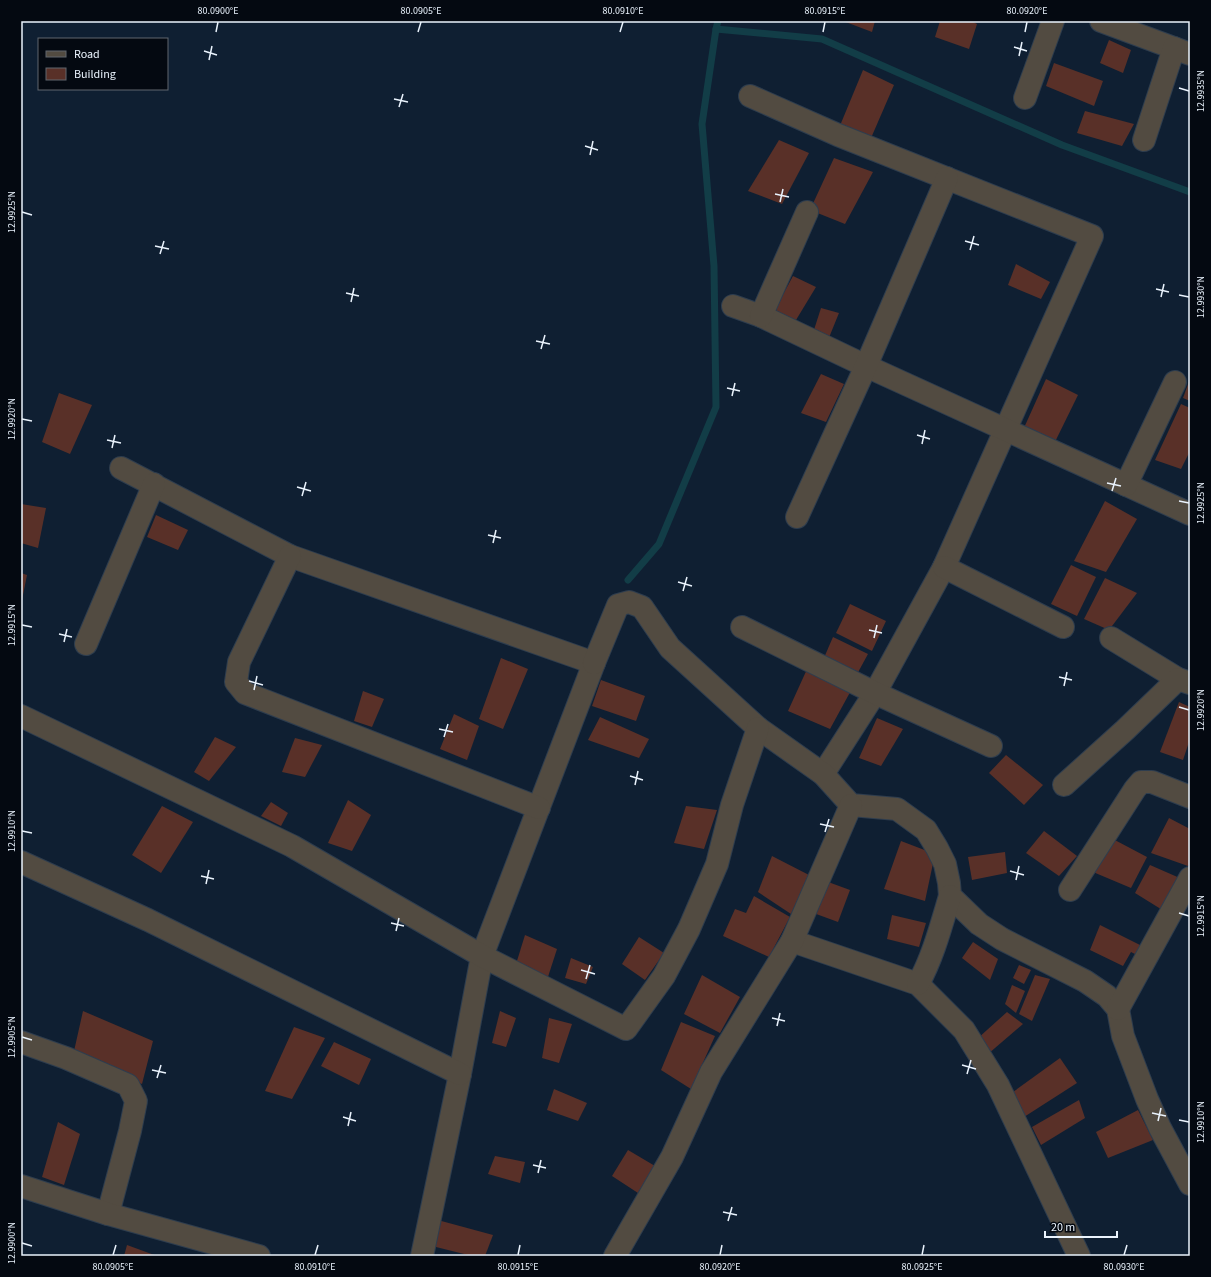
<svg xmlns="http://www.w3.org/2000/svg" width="1211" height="1277" font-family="'Source Sans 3',sans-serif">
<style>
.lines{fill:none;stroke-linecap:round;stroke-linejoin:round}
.stream{stroke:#123d47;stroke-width:7}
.building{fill:#593028}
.street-casing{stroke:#2e3d4e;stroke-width:24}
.street{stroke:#524b41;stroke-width:22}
.ticks{fill:none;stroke:#eaf3fd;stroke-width:1.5}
.neatline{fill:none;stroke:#eaf3fd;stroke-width:1.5}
.ticks-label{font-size:10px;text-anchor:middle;fill:#eaf3fd}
</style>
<rect width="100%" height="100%" fill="#0f1f32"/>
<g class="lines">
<g class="stream">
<polyline points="718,21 716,29 822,39 1062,145 1190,192"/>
<polyline points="628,580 659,544 716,407 714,266 702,124 716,29"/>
</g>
</g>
<g class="building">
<polygon points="843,21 875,21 872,32"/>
<polygon points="940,21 971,21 977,24 969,49 935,37"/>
<polygon points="1109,40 1131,50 1123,73 1100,63"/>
<polygon points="1054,63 1103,81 1094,106 1046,86"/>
<polygon points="863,70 894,85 868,145 839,128"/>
<polygon points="1085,111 1134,124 1122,146 1077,133"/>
<polygon points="779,140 809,153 782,204 748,191"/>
<polygon points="834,158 873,172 845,224 810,210"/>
<polygon points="1016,264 1050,282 1041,299 1008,285"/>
<polygon points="793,276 816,287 796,320 774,311"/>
<polygon points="821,308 839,313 828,340 812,336"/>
<polygon points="821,374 844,384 826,422 801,413"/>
<polygon points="1046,379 1078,395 1052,448 1023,430"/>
<polygon points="1190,379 1190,401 1183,398"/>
<polygon points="59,393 92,405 70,454 42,442"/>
<polygon points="1181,404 1190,408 1190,451 1181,469 1155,460"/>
<polygon points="1105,501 1137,519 1106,572 1074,561"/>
<polygon points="21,504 46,508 38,548 21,543"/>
<polygon points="156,515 188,530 178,550 147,537"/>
<polygon points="1071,565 1096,577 1077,616 1051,604"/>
<polygon points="21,573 27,575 22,600 21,600"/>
<polygon points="1105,578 1137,593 1109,630 1084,619"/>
<polygon points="850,604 886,621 872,651 836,633"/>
<polygon points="833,637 868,654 856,676 823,660"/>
<polygon points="501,658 528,669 503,729 479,719"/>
<polygon points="808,667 854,685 830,729 788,711"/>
<polygon points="601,680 645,696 636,721 592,706"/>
<polygon points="363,691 384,699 372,727 354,721"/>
<polygon points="1179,702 1190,707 1190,739 1183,760 1160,752"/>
<polygon points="454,714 479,726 467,760 440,749"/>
<polygon points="600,717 649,739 639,758 588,740"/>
<polygon points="877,718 903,729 881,766 859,758"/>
<polygon points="215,737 236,747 209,781 194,772"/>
<polygon points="295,738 322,745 305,777 282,772"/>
<polygon points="1006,755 1043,785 1024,805 989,773"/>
<polygon points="348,800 371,815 352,851 328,843"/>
<polygon points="271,802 288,813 281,826 261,816"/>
<polygon points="162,806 193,822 161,873 132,855"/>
<polygon points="686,806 717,810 704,849 674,843"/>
<polygon points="1169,818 1190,829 1190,863 1188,866 1151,853"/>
<polygon points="1044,831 1077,856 1059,876 1026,853"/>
<polygon points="1111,838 1147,857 1131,888 1093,872"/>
<polygon points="901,841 935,854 925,901 884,889"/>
<polygon points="1005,852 1007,873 972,880 968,857"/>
<polygon points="772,856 809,875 791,914 758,892"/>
<polygon points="1150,865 1182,879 1164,911 1135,893"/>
<polygon points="820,879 850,890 838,922 808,911"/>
<polygon points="754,896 790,917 769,957 723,936 735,909 746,913"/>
<polygon points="892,915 926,923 919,947 887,939"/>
<polygon points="1100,925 1146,948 1141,957 1131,952 1123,966 1090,950"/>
<polygon points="525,935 557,949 547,980 516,964"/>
<polygon points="639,937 664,953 645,980 622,964"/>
<polygon points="973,942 998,959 990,980 962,958"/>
<polygon points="571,958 593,967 586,984 565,978"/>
<polygon points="1019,965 1031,970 1024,984 1013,978"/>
<polygon points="702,975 740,997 720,1033 684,1014"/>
<polygon points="1035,975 1050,979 1032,1021 1019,1014"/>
<polygon points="1012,985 1025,991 1016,1013 1005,1004"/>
<polygon points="83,1011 153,1041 142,1084 101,1065 72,1060"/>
<polygon points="500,1011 516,1018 506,1047 492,1043"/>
<polygon points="1007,1012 1023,1024 988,1054 977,1039"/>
<polygon points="549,1018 572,1024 559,1063 542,1058"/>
<polygon points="681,1022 715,1036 691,1089 661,1070"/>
<polygon points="294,1027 325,1038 292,1099 265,1091"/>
<polygon points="334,1042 371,1059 359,1085 321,1066"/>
<polygon points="1060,1058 1077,1083 1024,1117 1013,1092"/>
<polygon points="554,1089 587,1103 578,1121 547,1110"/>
<polygon points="1079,1100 1085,1118 1041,1145 1032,1127"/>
<polygon points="1138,1110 1153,1140 1108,1158 1096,1132"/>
<polygon points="58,1122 80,1134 64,1185 42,1177"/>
<polygon points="628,1150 655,1166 638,1193 612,1176"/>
<polygon points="495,1156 525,1162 520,1183 488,1174"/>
<polygon points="434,1219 493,1235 485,1256 472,1256 428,1245"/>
<polygon points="127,1245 157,1256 124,1256"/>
</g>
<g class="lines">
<g class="street-casing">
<g id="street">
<polyline points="1101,21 1190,54"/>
<polyline points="750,96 838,135 1092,236 944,567 875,693 823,774"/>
<polyline points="1025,98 1053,21"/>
<polyline points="1144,140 1174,48"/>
<polyline points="733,306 761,316 866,366 1190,514"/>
<polyline points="761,316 807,212"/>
<polyline points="121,468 290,556 594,663 482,956 460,1074 422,1256"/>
<polyline points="1126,485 1175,382"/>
<polyline points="797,517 866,366 947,178"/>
<polyline points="290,556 239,662 236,682 245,693 539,808"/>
<polyline points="944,567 1063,627"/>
<polyline points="742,627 875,693 991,746"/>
<polyline points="1111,638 1178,679 1190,683"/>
<polyline points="86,644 154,484"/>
<polyline points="594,663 618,605 629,602 642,607 670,648 758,728 823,774 851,805 897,809 926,830 937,848 945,864 949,883 950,896 979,924 1002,939 1085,981 1107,996 1118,1009 1123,1036 1147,1099 1160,1128 1190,1184"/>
<polyline points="21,716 292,846 482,956 626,1029 664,976 689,929 717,864 732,805 758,728"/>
<polyline points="1064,785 1125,730 1178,679"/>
<polyline points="21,862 148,920 460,1074"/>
<polyline points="1070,890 1135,789 1141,782 1152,782 1190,797"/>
<polyline points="792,941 918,984 964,1030 998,1085 1079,1256"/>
<path d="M918,984C933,957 941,926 950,896"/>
<polyline points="1118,1009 1190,878"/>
<polyline points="21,1042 66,1058 128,1085 136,1101 130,1131 108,1214"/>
<polyline points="21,1186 108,1214 259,1256"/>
<polyline points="615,1256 672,1157 711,1072 792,941 851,805"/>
</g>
</g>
<use href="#street" class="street"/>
</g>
<path class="ticks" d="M216,32L218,22M418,32L421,22M620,32L623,22M823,32L825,22M1025,32L1027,22M1014,47L1027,51M204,51L217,55M1019,56L1022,42M209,60L212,46M1179,88L1189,91M394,99L408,102M399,107L403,94M585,146L598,150M590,155L593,141M775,194L789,197M780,202L783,189M22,212L32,215M965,241L979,245M155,246L169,249M970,250L974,236M160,254L164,241M1156,289L1169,292M346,293L359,296M1179,295L1189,297M1161,297L1164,284M351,302L354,288M536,341L550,344M541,349L545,335M727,388L740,391M732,396L735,383M22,419L32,421M917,435L930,439M107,440L121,443M922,444L925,430M112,448L115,435M1107,483L1121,486M297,487L311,491M1112,491L1116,478M302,496L306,482M1179,501L1189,503M488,535L501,538M493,543L496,530M678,582L692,586M683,591L687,577M22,625L32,627M869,630L882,633M59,634L72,637M874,638L877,625M64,642L67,629M1059,677L1072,680M249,681L263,685M1064,686L1067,672M254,690L257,676M1179,707L1189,710M439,729L453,732M444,737L448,724M630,776L643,780M635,785L638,771M820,824L834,827M22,831L32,833M825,832L829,819M1010,871L1024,875M201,876L214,879M1016,880L1019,866M206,884L209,870M1179,913L1189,916M391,923L404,926M396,931L399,918M581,970L595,974M586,979L590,965M772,1018L785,1021M777,1026L780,1013M22,1037L32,1040M962,1065L976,1069M152,1070L166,1073M967,1074L971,1060M157,1078L161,1065M1152,1113L1166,1116M343,1117L356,1121M1179,1120L1189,1122M1158,1121L1161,1108M348,1126L351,1112M533,1165L546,1168M538,1173L541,1160M723,1212L737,1215M728,1221L732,1207M22,1243L32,1246M113,1255L116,1245M315,1255L318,1245M518,1255L520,1245M720,1255L722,1245M922,1255L924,1245M1124,1255L1127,1245"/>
<rect width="1211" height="1277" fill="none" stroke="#040911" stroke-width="44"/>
<rect x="38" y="38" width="130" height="52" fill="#040911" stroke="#60676f"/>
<rect x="46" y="51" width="20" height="6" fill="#524b41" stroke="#60676f"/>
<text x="74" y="58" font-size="12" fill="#eaf3fd">Road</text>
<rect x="46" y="68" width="20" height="12" fill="#593028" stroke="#60676f"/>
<text x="74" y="78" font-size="12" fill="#eaf3fd">Building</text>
<path d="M1045 1231v6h72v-6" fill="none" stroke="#eaf3fd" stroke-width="2"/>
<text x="1051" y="1231" font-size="12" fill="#eaf3fd" stroke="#040911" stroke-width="3" paint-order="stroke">20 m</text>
<rect x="22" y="22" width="1167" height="1233" class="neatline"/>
<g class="ticks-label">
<text x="218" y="14">80.0900°E</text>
<text x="421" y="14">80.0905°E</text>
<text x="623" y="14">80.0910°E</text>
<text x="825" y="14">80.0915°E</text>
<text x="1027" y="14">80.0920°E</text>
<text transform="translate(1200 91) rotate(-90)" y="4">12.9935°N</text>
<text transform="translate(11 212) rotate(-90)" y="4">12.9925°N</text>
<text transform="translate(1200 297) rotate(-90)" y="4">12.9930°N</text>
<text transform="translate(11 419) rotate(-90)" y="4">12.9920°N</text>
<text transform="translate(1200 503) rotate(-90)" y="4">12.9925°N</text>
<text transform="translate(11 625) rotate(-90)" y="4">12.9915°N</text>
<text transform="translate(1200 710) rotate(-90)" y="4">12.9920°N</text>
<text transform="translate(11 831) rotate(-90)" y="4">12.9910°N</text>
<text transform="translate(1200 916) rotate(-90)" y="4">12.9915°N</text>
<text transform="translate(11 1037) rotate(-90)" y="4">12.9905°N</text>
<text transform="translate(1200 1122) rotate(-90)" y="4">12.9910°N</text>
<text transform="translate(11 1243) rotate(-90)" y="4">12.9900°N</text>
<text x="113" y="1270">80.0905°E</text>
<text x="315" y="1270">80.0910°E</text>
<text x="518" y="1270">80.0915°E</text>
<text x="720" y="1270">80.0920°E</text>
<text x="922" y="1270">80.0925°E</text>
<text x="1124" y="1270">80.0930°E</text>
</g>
</svg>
